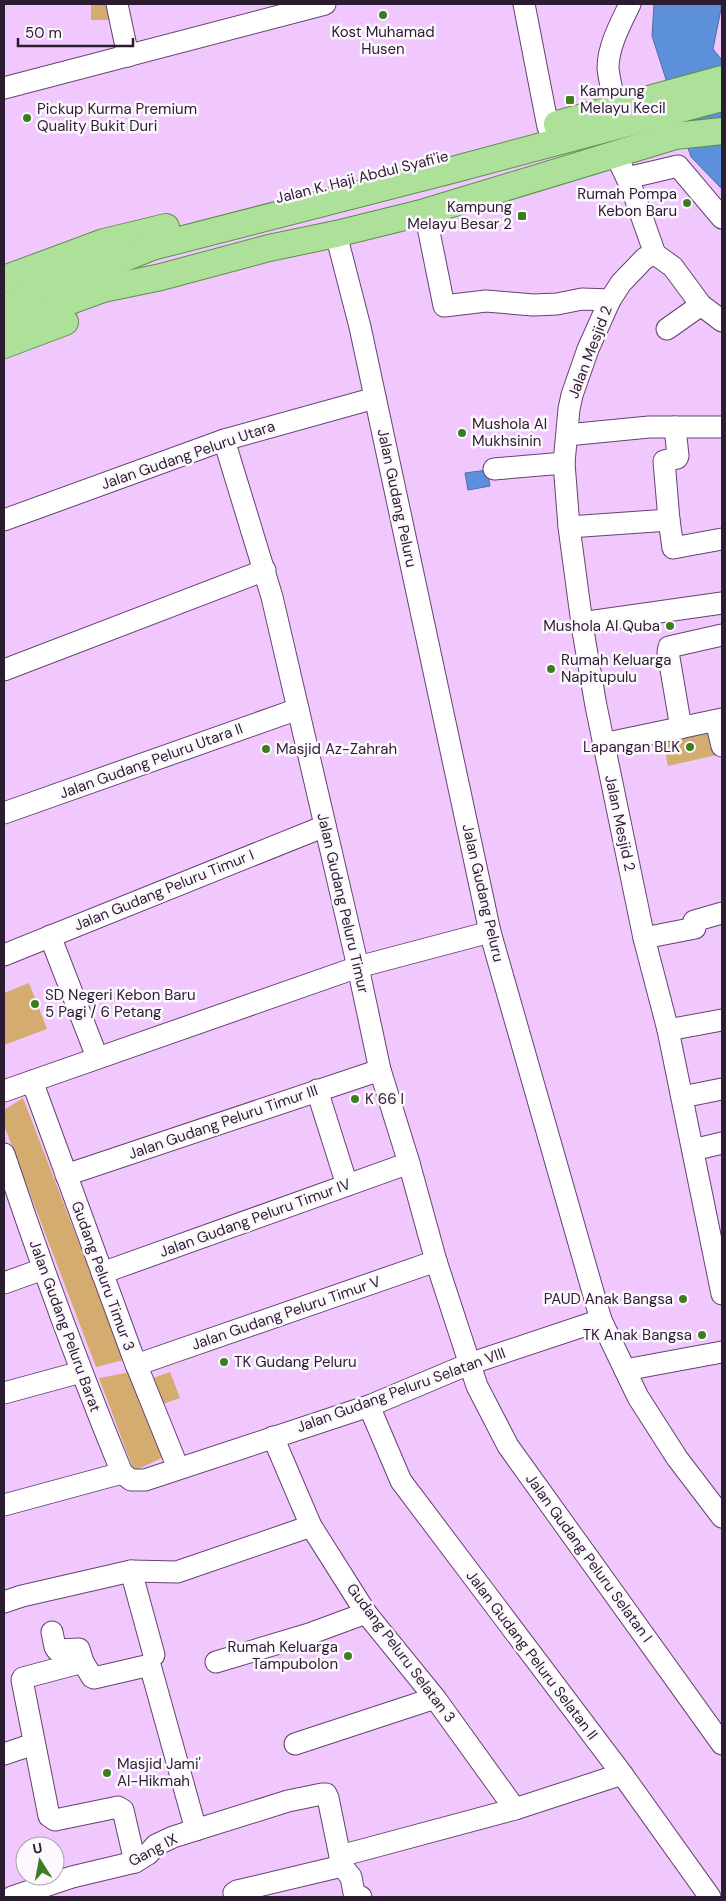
<svg xmlns="http://www.w3.org/2000/svg" width="726" height="1901" font-family="'DM Sans',sans-serif">
<style>
.green{fill:#d4ac6f}
.water{fill:#5d90da;stroke:#4e6da7}
.lines{fill:none;stroke-linecap:round;stroke-linejoin:round}
.minor-casing{stroke:#664271;stroke-width:23}
.major-casing{stroke:#5d8f49;stroke-width:28}
.minor{stroke:#fff;stroke-width:21}
.major{stroke:#ade19a;stroke-width:26}
.poi-dot{fill:#3c7e1f;stroke:#fcf8fe;stroke-width:2}
.labels{text-anchor:middle;stroke-width:5;stroke-linejoin:round;paint-order:stroke}
.poi-label{font-size:15px;fill:#2c1c31;stroke:#fcf8fe;text-anchor:start}
.street-label{font-size:15px;fill:#2c1c31;stroke:#fcf8fe}
</style>
<rect width="100%" height="100%" fill="#f1c8fe"/>
<g class="green">
<polygon points="91,4 113,4 109,20 91,20"/>
<polygon points="711,730 717,755 668,766 663,739"/>
<polygon points="29,983 47,1029 4,1045 4,993"/>
<polygon points="23,1098 124,1360 96,1367 4,1125 4,1110"/>
<polygon points="131,1372 166,1456 134,1471 99,1378"/>
<polygon points="170,1372 180,1398 163,1404 153,1378"/>
</g>
<g class="water">
<polygon points="654,4 722,4 713,49 722,60 722,189 691,157 652,36"/>
<polygon points="487,470 490,486 468,490 465,473"/>
</g>
<g class="lines">
<g class="minor-casing">
<g id="minor">
<polyline points="117,4 128,56"/>
<polyline points="524,4 548,127"/>
<polyline points="4,88 325,4"/>
<path d="M616,107C613,94 609,80 608,68C608,46 621,23 630,4"/>
<polyline points="615,153 632,189 655,254 673,267 701,305 722,321"/>
<polyline points="627,178 678,166 722,218"/>
<polyline points="425,212 444,306 486,301 533,305 557,304 582,299 610,300"/>
<polyline points="336,234 360,327 490,932 601,1320 638,1397 677,1458 722,1517"/>
<polyline points="655,254 645,258 621,283 610,300 588,349 572,395 569,409 564,463 569,527 583,631 596,706 644,938 668,1030 722,1294"/>
<polyline points="667,329 701,305"/>
<polyline points="567,435 649,427 722,427"/>
<polyline points="224,440 272,597 358,967 380,1070 409,1163 436,1261 477,1386 508,1446 722,1744"/>
<polyline points="494,469 564,463"/>
<polyline points="4,520 224,440 375,398"/>
<polyline points="669,520 664,461 677,458 678,456 675,427"/>
<polyline points="569,527 669,520 673,548 722,539"/>
<polyline points="581,623 722,603"/>
<polyline points="4,670 265,570"/>
<polyline points="716,721 722,746"/>
<polyline points="681,728 668,652 669,647 722,635"/>
<polyline points="603,744 722,719"/>
<polyline points="4,813 298,709"/>
<polyline points="50,936 97,1057"/>
<polyline points="644,938 695,928 694,921 722,913"/>
<polyline points="4,955 325,826"/>
<polyline points="668,1030 722,1020"/>
<polyline points="32,1081 132,1354 178,1468"/>
<polyline points="317,1090 347,1185"/>
<polyline points="4,1091 358,967 490,932"/>
<polyline points="682,1097 722,1089"/>
<polyline points="693,1150 722,1143"/>
<path d="M4,1154C40,1262 79,1368 122,1473L131,1480H145L369,1406L469,1364L601,1320"/>
<polyline points="66,1175 380,1070"/>
<polyline points="102,1273 409,1163"/>
<polyline points="4,1283 43,1269"/>
<polyline points="136,1365 436,1261"/>
<polyline points="625,1370 722,1352"/>
<polyline points="4,1393 81,1372"/>
<polyline points="369,1406 401,1481 622,1774 710,1897"/>
<polyline points="273,1437 311,1526 366,1613 435,1698 515,1809"/>
<polyline points="4,1505 122,1473"/>
<polyline points="131,1571 154,1655"/>
<polyline points="4,1602 22,1596 131,1571 177,1572 311,1526"/>
<polyline points="52,1632 55,1647 57,1650 79,1649 83,1662 92,1677 94,1678 150,1665 196,1830"/>
<polyline points="83,1662 23,1678 22,1680 49,1816 55,1820 118,1807 123,1810 135,1862"/>
<polyline points="216,1662 309,1634 366,1613"/>
<polyline points="295,1744 435,1698"/>
<polyline points="4,1754 34,1744"/>
<polyline points="340,1856 515,1809 622,1774"/>
<polyline points="12,1897 72,1877 135,1862 148,1854 156,1845 173,1837 288,1801 322,1794 326,1794 328,1798 342,1866 351,1877 354,1893 361,1897"/>
<polyline points="235,1897 234,1893 237,1891 342,1866"/>
</g>
</g>
<g class="major-casing">
<g id="major">
<polyline points="557,124 722,79"/>
<polyline points="4,279 104,242 166,227"/>
<polyline points="4,307 152,247 452,170 722,98"/>
<polyline points="4,325 103,289 161,277 269,248 336,234 425,212 675,136 722,131"/>
<polyline points="4,345 65,322"/>
</g>
</g>
<use href="#minor" class="minor"/>
<use href="#major" class="major"/>
</g>
<g class="poi-dot">
<circle cx="383" cy="15" r="5"/>
<rect x="565" y="95" width="10" height="10" rx="2.5"/>
<circle cx="27" cy="118" r="5"/>
<circle cx="687" cy="203" r="5"/>
<rect x="517" y="211" width="10" height="10" rx="2.5"/>
<circle cx="462" cy="433" r="5"/>
<circle cx="670" cy="626" r="5"/>
<circle cx="551" cy="669" r="5"/>
<circle cx="690" cy="747" r="5"/>
<circle cx="266" cy="749" r="5"/>
<circle cx="35" cy="1004" r="5"/>
<circle cx="355" cy="1099" r="5"/>
<circle cx="683" cy="1299" r="5"/>
<circle cx="702" cy="1335" r="5"/>
<circle cx="224" cy="1362" r="5"/>
<circle cx="348" cy="1656" r="5"/>
<circle cx="107" cy="1773" r="5"/>
</g>
<g class="labels">
<g class="poi-label">
<text x="383" y="37" text-anchor="middle">Kost Muhamad<tspan x="383" dy="17">Husen</tspan></text>
<text x="580" y="96">Kampung<tspan x="580" dy="17">Melayu Kecil</tspan></text>
<text x="37" y="114">Pickup Kurma Premium<tspan x="37" dy="17">Quality Bukit Duri</tspan></text>
<text x="677" y="199" text-anchor="end">Rumah Pompa<tspan x="677" dy="17">Kebon Baru</tspan></text>
<text x="512" y="212" text-anchor="end">Kampung<tspan x="512" dy="17">Melayu Besar 2</tspan></text>
<text x="472" y="429">Mushola Al<tspan x="472" dy="17">Mukhsinin</tspan></text>
<text x="660" y="631" text-anchor="end">Mushola Al Quba</text>
<text x="561" y="665">Rumah Keluarga<tspan x="561" dy="17">Napitupulu</tspan></text>
<text x="680" y="752" text-anchor="end">Lapangan BLK</text>
<text x="276" y="754">Masjid Az-Zahrah</text>
<text x="45" y="1000">SD Negeri Kebon Baru<tspan x="45" dy="17">5 Pagi / 6 Petang</tspan></text>
<text x="365" y="1104">K 66 I</text>
<text x="673" y="1304" text-anchor="end">PAUD Anak Bangsa</text>
<text x="692" y="1340" text-anchor="end">TK Anak Bangsa</text>
<text x="234" y="1367">TK Gudang Peluru</text>
<text x="338" y="1652" text-anchor="end">Rumah Keluarga<tspan x="338" dy="17">Tampubolon</tspan></text>
<text x="117" y="1769">Masjid Jami'<tspan x="117" dy="17">Al-Hikmah</tspan></text>
</g>
<g class="street-label">
<text transform="translate(362 177) rotate(-14)" y="5">Jalan K. Haji Abdul Syafi'ie</text>
<text transform="translate(590 352) rotate(-69)" y="5">Jalan Mesjid 2</text>
<text transform="translate(188 455) rotate(-19)" y="5">Jalan Gudang Peluru Utara</text>
<text transform="translate(397 498) rotate(78)" y="5">Jalan Gudang Peluru</text>
<text transform="translate(151 761) rotate(-20)" y="5">Jalan Gudang Peluru Utara II</text>
<text transform="translate(620 823) rotate(78)" y="5">Jalan Mesjid 2</text>
<text transform="translate(164 890) rotate(-22)" y="5">Jalan Gudang Peluru Timur I</text>
<text transform="translate(483 893) rotate(77)" y="5">Jalan Gudang Peluru</text>
<text transform="translate(343 903) rotate(77)" y="5">Jalan Gudang Peluru Timur</text>
<text transform="translate(223 1122) rotate(-19)" y="5">Jalan Gudang Peluru Timur III</text>
<text transform="translate(255 1218) rotate(-20)" y="5">Jalan Gudang Peluru Timur IV</text>
<text transform="translate(103 1276) rotate(70)" y="5">Gudang Peluru Timur 3</text>
<text transform="translate(286 1313) rotate(-19)" y="5">Jalan Gudang Peluru Timur V</text>
<text transform="translate(65 1326) rotate(70)" y="5">Jalan Gudang Peluru Barat</text>
<text transform="translate(401 1390) rotate(-20)" y="5">Jalan Gudang Peluru Selatan VIII</text>
<text transform="translate(589 1558) rotate(54)" y="5">Jalan Gudang Peluru Selatan I</text>
<text transform="translate(401 1653) rotate(53)" y="5">Gudang Peluru Selatan 3</text>
<text transform="translate(532 1655) rotate(53)" y="5">Jalan Gudang Peluru Selatan II</text>
<text transform="translate(153 1850) rotate(-28)" y="5">Gang IX</text>
</g>
</g>
<rect width="726" height="1901" fill="none" stroke="#2c1c31" stroke-width="10"/>
<g transform="translate(40 1861) rotate(349)"><circle r="24" fill="#fcf8fe" stroke="#a9a0ac"/>
<path d="M0-4L9 19L0 12L-9 19Z" fill="#3c7e1f"/>
<text y="-8" font-size="14" font-weight="bold" text-anchor="middle" fill="#2c1c31">U</text>
</g>
<path d="M18 38v8h115v-8" fill="none" stroke="#2c1c31" stroke-width="2.5"/>
<text x="25" y="38" font-size="15" fill="#2c1c31" stroke="#fcf8fe" stroke-width="4" paint-order="stroke">50 m</text>
</svg>
